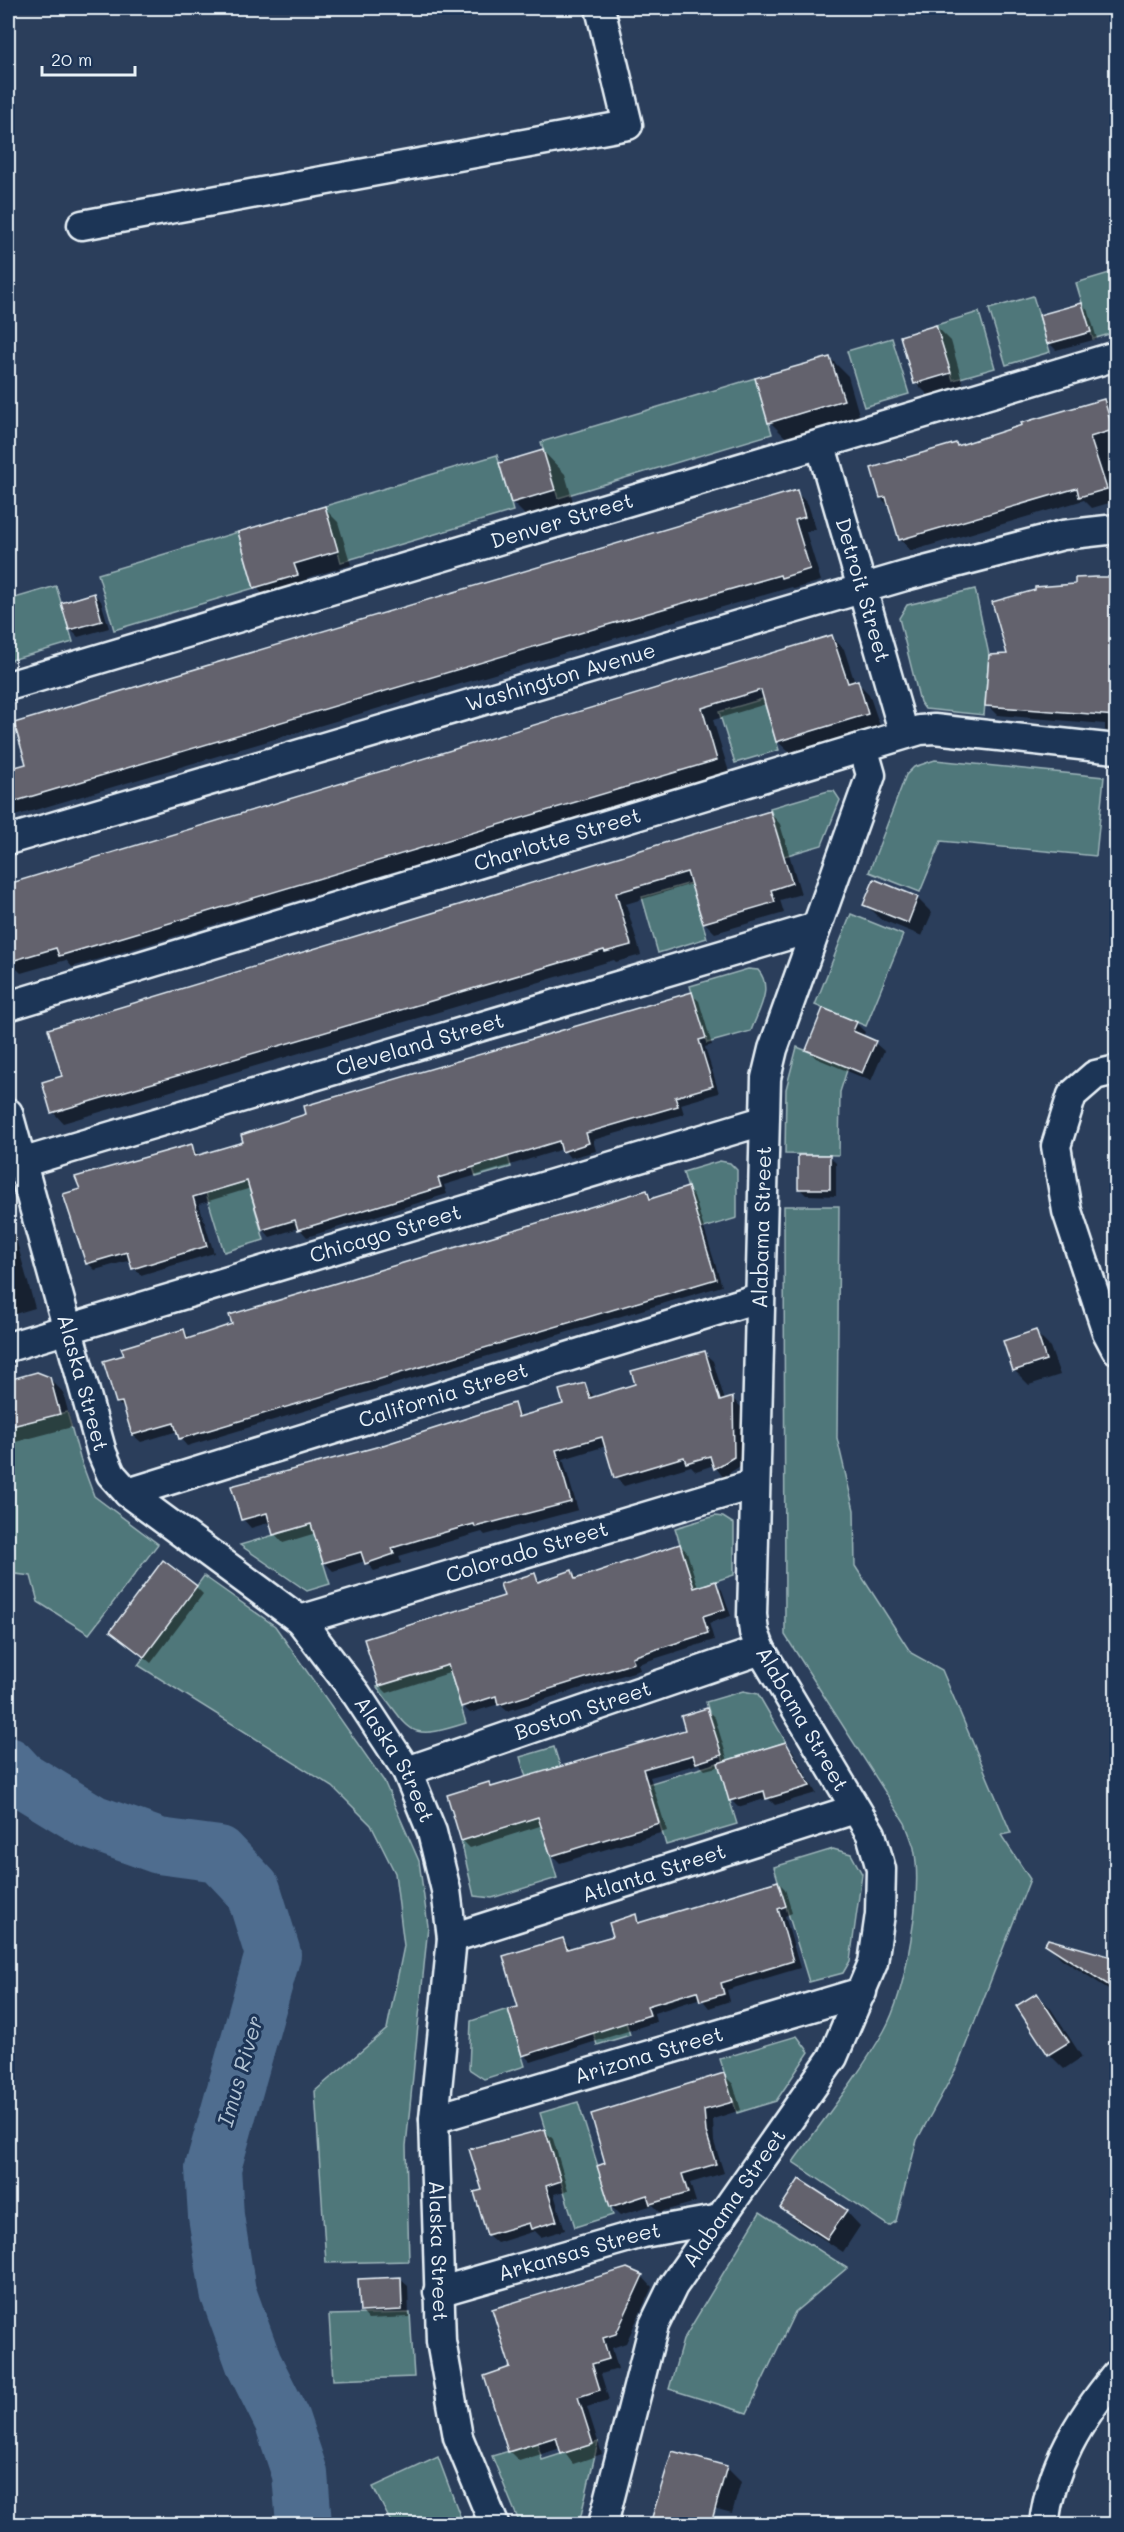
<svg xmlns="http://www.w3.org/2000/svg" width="1124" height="2532" font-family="Mali,sans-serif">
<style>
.green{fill:#4f777a;stroke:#9cb4b9;stroke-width:1.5}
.shadow{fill:#0007}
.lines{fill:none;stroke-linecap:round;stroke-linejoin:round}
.river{stroke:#4f6d8f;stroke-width:56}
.building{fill:#63626d;stroke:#e8f1f8;stroke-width:1.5}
.minor-casing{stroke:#e8f1f8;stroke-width:33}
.minor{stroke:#1d3557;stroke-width:28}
.labels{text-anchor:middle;stroke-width:6;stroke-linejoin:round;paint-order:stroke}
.street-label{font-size:21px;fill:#e8f1f8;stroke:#1d3557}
.water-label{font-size:22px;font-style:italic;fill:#b2c3d3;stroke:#1d3557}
</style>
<rect width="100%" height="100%" fill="#2b3e5b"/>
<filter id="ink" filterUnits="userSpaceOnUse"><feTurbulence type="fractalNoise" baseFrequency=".0167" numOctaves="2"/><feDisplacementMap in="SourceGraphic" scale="12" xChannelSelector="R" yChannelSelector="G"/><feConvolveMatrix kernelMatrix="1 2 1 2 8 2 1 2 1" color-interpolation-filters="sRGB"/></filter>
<g filter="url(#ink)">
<g class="green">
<polygon points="1116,271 1116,332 1093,339 1076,283"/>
<polygon points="1033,296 1050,352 1006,365 989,309"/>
<polygon points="979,312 995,368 953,380 936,325"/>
<polygon points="892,338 909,394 864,407 847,351"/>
<polygon points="755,378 772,434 558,498 541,442"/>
<polygon points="497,455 513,511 341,562 325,506"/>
<polygon points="238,532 254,588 114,630 98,574"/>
<polygon points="56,586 73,642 8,661 8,600"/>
<polygon points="975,589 989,655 984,715 925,709 920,702 899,618 907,605"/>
<polygon points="763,699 779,750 735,763 719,712"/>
<polygon points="935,760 1104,777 1096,856 941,841 920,892 869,872 906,775 914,767"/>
<polygon points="828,791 834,791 840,800 822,845 784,856 770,808"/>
<polygon points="691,883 707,938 658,953 642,897"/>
<polygon points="851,914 903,935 866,1026 815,1005"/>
<path d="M748,969L758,970C774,988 758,1011 751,1031L707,1043L690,986Z"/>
<polygon points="797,1047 848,1067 840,1092 839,1155 785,1154 786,1089"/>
<polygon points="493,1107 511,1167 476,1177 458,1118"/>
<polygon points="720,1161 730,1163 737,1170 737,1218 700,1229 683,1172"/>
<polygon points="247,1181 264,1240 224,1252 206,1193"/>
<path d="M784,1206H839L837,1438L854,1510L855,1566L911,1653L942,1670L1011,1833L1001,1835L1030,1879L958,2065L917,2140L896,2221L889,2226L793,2162C824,2119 858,2077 884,2031C906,1992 923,1892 914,1848C912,1840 908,1831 905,1823L785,1635Z"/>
<polygon points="67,1412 80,1458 94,1496 158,1544 89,1634 38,1602 31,1576 8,1573 8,1427"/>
<polygon points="715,1516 723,1517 734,1524 734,1575 694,1588 675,1528"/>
<polygon points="311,1524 330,1584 307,1591 240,1545"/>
<polygon points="204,1576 275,1626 384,1781 419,1861 428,1926 406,2146 409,2261 326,2263 315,2091 387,2029 404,1946 395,1873 371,1825 333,1787 138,1665"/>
<path d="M448,1665L466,1723C407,1742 413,1733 377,1687Z"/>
<polygon points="743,1691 758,1694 786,1742 724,1762 706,1702"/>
<polygon points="554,1747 573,1807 539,1817 557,1878 492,1898 474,1896 461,1841 538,1817 520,1757"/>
<polygon points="718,1763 737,1824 666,1845 648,1784"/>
<polygon points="833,1849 851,1854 862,1874 850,1961 843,1973 809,1982 774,1867"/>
<polygon points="612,1978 630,2035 597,2045 580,1988"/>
<polygon points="508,2009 525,2066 484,2079 469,2069 471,2021"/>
<polygon points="797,2036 809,2052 776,2101 737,2113 720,2059"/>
<polygon points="578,2102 613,2215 575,2227 540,2113"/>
<polygon points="760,2212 847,2268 795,2312 747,2413 669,2389 683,2340"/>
<polygon points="410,2313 414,2377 333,2380 329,2315"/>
<polygon points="598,2442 579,2524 520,2524 492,2456 537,2443 542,2460"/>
<polygon points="438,2457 463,2524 392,2524 373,2487"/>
</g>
<g class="shadow">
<polygon points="1082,304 1089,312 1097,339 1056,350 1049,343"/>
<polygon points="936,326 951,341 964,388 931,398 916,383"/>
<polygon points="830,358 848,376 860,418 788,440 770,422"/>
<polygon points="1116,397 1116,501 1092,508 1084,500 911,551 900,539 890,507 881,498 956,444 958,447 1024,426 1023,424"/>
<polygon points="543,451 565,474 576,512 535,525 513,503 501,464"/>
<polygon points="796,492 808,504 816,529 806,532 821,581 794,589 792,587 609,640 8,818 8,771"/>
<polygon points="324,508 338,522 351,565 307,578 311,589 270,601 256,587"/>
<polygon points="1116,578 1116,741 1105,730 1105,724 997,715 987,705 1008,656 1077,585 1077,580"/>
<polygon points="94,594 101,601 109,628 78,637 71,630 63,604"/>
<polygon points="832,637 844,649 855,683 857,682 869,694 880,726 790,753 777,741 766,704 713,720 729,772 72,967 66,960 21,973 9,961 8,928 16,925 8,897 8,886"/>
<polygon points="1116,803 1116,835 1114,832"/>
<polygon points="770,813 780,824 801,894 780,900 784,913 715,933 704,922 692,884 626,904 641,955 616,962 614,960 63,1123 53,1112"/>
<polygon points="917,898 932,913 922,936 880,919 865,904"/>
<polygon points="691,994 699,1001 712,1045 705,1047 719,1093 681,1104 684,1114 593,1140 596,1151 570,1158 563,1149 444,1185 447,1194 307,1237 299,1228 270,1237 263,1229 251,1188 199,1204 214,1253 141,1275 134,1268 131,1260 95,1270 88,1263 191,1145 199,1156 245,1143"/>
<polygon points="856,1023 865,1032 863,1037 875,1043 884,1051 871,1081 816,1058 808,1050"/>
<polygon points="829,1156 836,1163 836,1196 806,1195 799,1188"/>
<polygon points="687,1189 694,1196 722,1286 187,1446 180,1438 178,1431 141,1442 133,1435 126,1409 117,1403 126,1356 184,1330 191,1339 647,1192 654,1199"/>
<polygon points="8,1218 11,1221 35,1308 8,1316"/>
<polygon points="1035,1332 1050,1347 1060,1375 1029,1385 1014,1370"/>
<polygon points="704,1353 713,1361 725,1401 733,1399 741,1407 742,1465 723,1477 714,1465 696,1471 691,1466 624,1486 615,1477 606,1446 563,1459 578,1510 485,1535 482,1532 399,1556 401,1563 374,1571 365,1561 333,1571 325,1563 316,1533 283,1543 275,1534 271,1522 251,1528 243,1519 381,1447 513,1405 523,1418 565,1405 585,1385 595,1398 637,1385"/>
<polygon points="37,1374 49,1378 63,1392 72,1427 8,1444 8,1381"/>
<polygon points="680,1545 687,1552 698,1588 715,1583 722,1590 731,1616 709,1623 714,1640 638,1664 640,1670 507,1711 499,1704 470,1713 463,1706 452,1672 387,1693 380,1686 534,1575 542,1582 572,1572 579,1579"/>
<polygon points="196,1587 203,1594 151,1663 112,1631"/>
<polygon points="707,1710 715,1718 728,1761 786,1744 793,1751 816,1793 775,1805 768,1798 738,1807 731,1800 721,1766 705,1770 699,1764 650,1777 667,1831 560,1863 552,1855 543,1825 470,1848 462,1840 489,1783 493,1788 687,1731"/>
<polygon points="778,1882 785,1889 792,1913 785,1916 800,1968 727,1990 730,2001 709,2008 701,1998 654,2013 656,2022 531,2062 524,2055 520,2008 563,1939 571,1949 615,1937 635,1916 642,1923"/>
<polygon points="1047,1944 1114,1959 1116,1955 1116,1994 1062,1959"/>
<polygon points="1037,1994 1051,2009 1082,2057 1064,2069 1049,2054"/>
<polygon points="724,2075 733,2084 741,2110 713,2119 714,2142 724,2173 690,2183 696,2202 660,2212 653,2205 620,2215 611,2206 607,2164"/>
<polygon points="545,2131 553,2139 568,2190 554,2194 565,2230 541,2237 535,2231 497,2243 488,2235 476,2193 484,2191"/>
<polygon points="782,2208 846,2211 860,2226 843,2252 797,2222"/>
<polygon points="642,2276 652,2287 626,2343 612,2348 618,2369 601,2374 609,2400 587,2407 602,2454 573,2464 561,2448 519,2461 509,2451 512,2368"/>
<polygon points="400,2279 408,2286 409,2317 368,2319 361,2311"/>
<polygon points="726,2467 741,2482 732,2513 680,2499"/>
</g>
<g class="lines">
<polyline class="river" points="8,1765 20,1778 92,1822 159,1846 219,1854 253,1890 273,1954 213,2168 216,2216 228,2292 254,2364 282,2420 300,2474 304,2524"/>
</g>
<g class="building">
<polygon points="1082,303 1091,332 1047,344 1039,315"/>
<polygon points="936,325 951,373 914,384 900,336"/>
<polygon points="830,357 844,400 768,423 755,378"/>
<polygon points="1104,399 1113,430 1090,437 1107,489 1079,497 1077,488 899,540 886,497 880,498 871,468 956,443 957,446 1022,425 1021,423"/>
<polygon points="543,450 555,490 511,503 499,463"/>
<polygon points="797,490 805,517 795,520 810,569 781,578 780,575 597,628 16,801 8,769 26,764 14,723"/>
<polygon points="325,506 338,551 294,564 298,575 254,588 238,532"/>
<polygon points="1096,577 1116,577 1116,716 985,706 989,655 1007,654 992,602 1035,590 1035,587 1075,584 1075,578"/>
<polygon points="94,593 102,621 69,630 61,603"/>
<polygon points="832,635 848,683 858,680 868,714 776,742 761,690 702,708 717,760 59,956 56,948 8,962 8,927 15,924 8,902 8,884"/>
<polygon points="770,811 792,883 771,890 775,902 703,923 687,872 616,893 631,945 605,952 604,950 51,1113 42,1082 62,1076 48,1029"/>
<polygon points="874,879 918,897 908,923 863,905"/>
<polygon points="692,992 706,1038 699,1040 713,1086 675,1097 678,1106 586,1133 589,1143 562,1152 559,1141 438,1178 441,1187 298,1230 295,1220 262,1230 247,1181 193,1197 207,1246 132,1269 127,1252 86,1264 63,1194 80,1189 75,1177 192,1144 195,1156 243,1142 241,1135 306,1114 304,1106"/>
<polygon points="823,1008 857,1022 853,1031 876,1041 862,1073 806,1050"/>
<rect x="798" y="1155" width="32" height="34"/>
<polygon points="688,1187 716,1279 179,1439 174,1423 132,1435 122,1402 116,1403 103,1361 124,1355 121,1348 184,1329 187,1339 232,1324 229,1315 647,1190 650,1199"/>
<polygon points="1036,1330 1046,1360 1013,1371 1003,1341"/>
<polygon points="705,1351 720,1401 733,1397 734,1457 714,1469 710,1456 686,1463 684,1457 614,1478 602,1437 556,1450 571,1502 475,1527 474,1524 428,1537 392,1548 394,1554 365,1564 361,1552 323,1563 311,1524 273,1535 267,1513 241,1520 231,1486 380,1446 514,1403 518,1417 563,1404 559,1390 585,1383 590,1398 635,1384 631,1371"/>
<polygon points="37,1372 50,1377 60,1414 8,1427 8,1380"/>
<polygon points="680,1544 694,1588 716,1581 725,1609 703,1616 708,1633 632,1657 634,1663 498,1705 496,1696 461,1707 448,1665 379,1686 364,1639 504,1596 500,1584 535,1573 538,1582 572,1570 575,1579"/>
<polygon points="163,1560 197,1586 144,1657 110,1631"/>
<polygon points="707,1708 722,1755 696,1763 693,1755 643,1769 659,1823 551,1856 538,1817 461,1841 447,1795 489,1782 491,1787 685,1730 681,1716"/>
<polygon points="786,1742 810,1786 766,1799 764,1791 729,1801 718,1763"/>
<polygon points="778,1881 786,1906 778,1909 793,1961 721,1983 724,1994 700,2001 697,1991 647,2006 650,2015 522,2056 508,2009 518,2007 503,1956 563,1938 567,1949 613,1936 609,1923 636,1914 638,1923"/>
<polygon points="1048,1939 1116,1958 1116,1990 1045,1944"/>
<polygon points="1037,1993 1069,2042 1048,2055 1016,2006"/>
<polygon points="724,2073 733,2102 704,2110 706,2132 716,2164 682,2174 688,2193 650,2204 647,2195 610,2207 597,2166 605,2163 591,2114"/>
<polygon points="545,2129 561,2181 546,2186 557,2221 531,2229 529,2223 487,2235 474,2192 482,2190 469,2149"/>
<polygon points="799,2179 847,2210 827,2239 780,2208"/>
<polygon points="627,2268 643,2275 616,2334 603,2338 609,2359 592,2364 600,2390 578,2397 593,2444 561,2454 556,2437 508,2452 484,2376 510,2367 492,2309"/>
<polygon points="401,2277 402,2310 360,2312 358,2279"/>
<polygon points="672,2451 727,2466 711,2524 650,2524"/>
</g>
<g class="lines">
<g class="minor-casing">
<g id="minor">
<polyline points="82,225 628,125 600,8"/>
<path id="s1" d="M821,446L904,734"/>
<path id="s2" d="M8,686L1116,356"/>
<path id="s3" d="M8,840L905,576L1063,535L1116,529"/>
<path id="s4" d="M8,1006L920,730L934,729L1116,749"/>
<polyline points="1116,1070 1095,1075 1072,1095 1056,1146 1067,1211 1107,1332 1116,1349"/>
<path id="s5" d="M8,1113L102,1453L111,1474L128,1493L300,1620L357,1695L407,1771L432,1832L446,1890L452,1938L434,2119L441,2341L458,2437L494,2524"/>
<path id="s6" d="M21,1163L816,927"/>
<path id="s7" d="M8,1347L763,1121"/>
<path id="s8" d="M128,1493L758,1298"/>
<path id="s9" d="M300,1620L755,1484"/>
<path id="s10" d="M407,1771L761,1650"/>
<path id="s11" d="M452,1938L855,1809"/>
<path id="s12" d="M434,2119L862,1992"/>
<path id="s13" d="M438,2292L643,2233L721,2219"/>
<path id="s14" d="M603,2524L654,2325L673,2286L833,2057L873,1963L880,1914L881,1869L871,1834L761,1650L754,1632L752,1615L766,1078L773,1049L871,775L863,747"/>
<path d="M1044,2524C1051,2466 1079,2420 1116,2375"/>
</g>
</g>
<use href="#minor" class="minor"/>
</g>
</g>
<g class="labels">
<g class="street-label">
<text dy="7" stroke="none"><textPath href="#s2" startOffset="578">Denver Street</textPath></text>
<text dy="7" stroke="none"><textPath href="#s1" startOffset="150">Detroit Street</textPath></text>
<text dy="7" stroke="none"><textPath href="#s3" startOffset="576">Washington Avenue</textPath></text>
<text dy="7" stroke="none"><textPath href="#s4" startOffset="574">Charlotte Street</textPath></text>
<text dy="7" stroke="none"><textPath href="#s6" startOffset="416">Cleveland Street</textPath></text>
<text dy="7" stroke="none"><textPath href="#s14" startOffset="1400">Alabama Street</textPath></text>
<text dy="7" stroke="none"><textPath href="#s7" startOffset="394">Chicago Street</textPath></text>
<text dy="7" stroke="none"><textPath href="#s5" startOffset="280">Alaska Street</textPath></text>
<text dy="7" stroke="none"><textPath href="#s8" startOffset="330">California Street</textPath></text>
<text dy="7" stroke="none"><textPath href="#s9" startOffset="237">Colorado Street</textPath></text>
<text dy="7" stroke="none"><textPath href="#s10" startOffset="186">Boston Street</textPath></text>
<text transform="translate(802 1719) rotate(60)" y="7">Alabama Street</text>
<text dy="7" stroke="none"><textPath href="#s5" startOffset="784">Alaska Street</textPath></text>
<text dy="7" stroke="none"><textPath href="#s11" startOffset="212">Atlanta Street</textPath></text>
<text dy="7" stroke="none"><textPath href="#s12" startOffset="224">Arizona Street</textPath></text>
<text dy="7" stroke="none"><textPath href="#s14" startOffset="356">Alabama Street</textPath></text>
<text dy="7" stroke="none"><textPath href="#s5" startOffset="1288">Alaska Street</textPath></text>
<text dy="7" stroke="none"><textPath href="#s13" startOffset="147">Arkansas Street</textPath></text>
</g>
<g class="water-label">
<text transform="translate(240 2071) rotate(-74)" y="8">Imus River</text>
</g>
</g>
<rect width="1124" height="2532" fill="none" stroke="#1d3557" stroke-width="30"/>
<rect x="15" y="15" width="1094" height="2502" fill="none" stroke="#e8f1f8" stroke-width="2" filter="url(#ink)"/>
<path d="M42 66v9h93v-9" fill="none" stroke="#e8f1f8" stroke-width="3"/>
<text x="51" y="66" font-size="18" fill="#e8f1f8" stroke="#1d3557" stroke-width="4.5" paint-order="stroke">20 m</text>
</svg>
